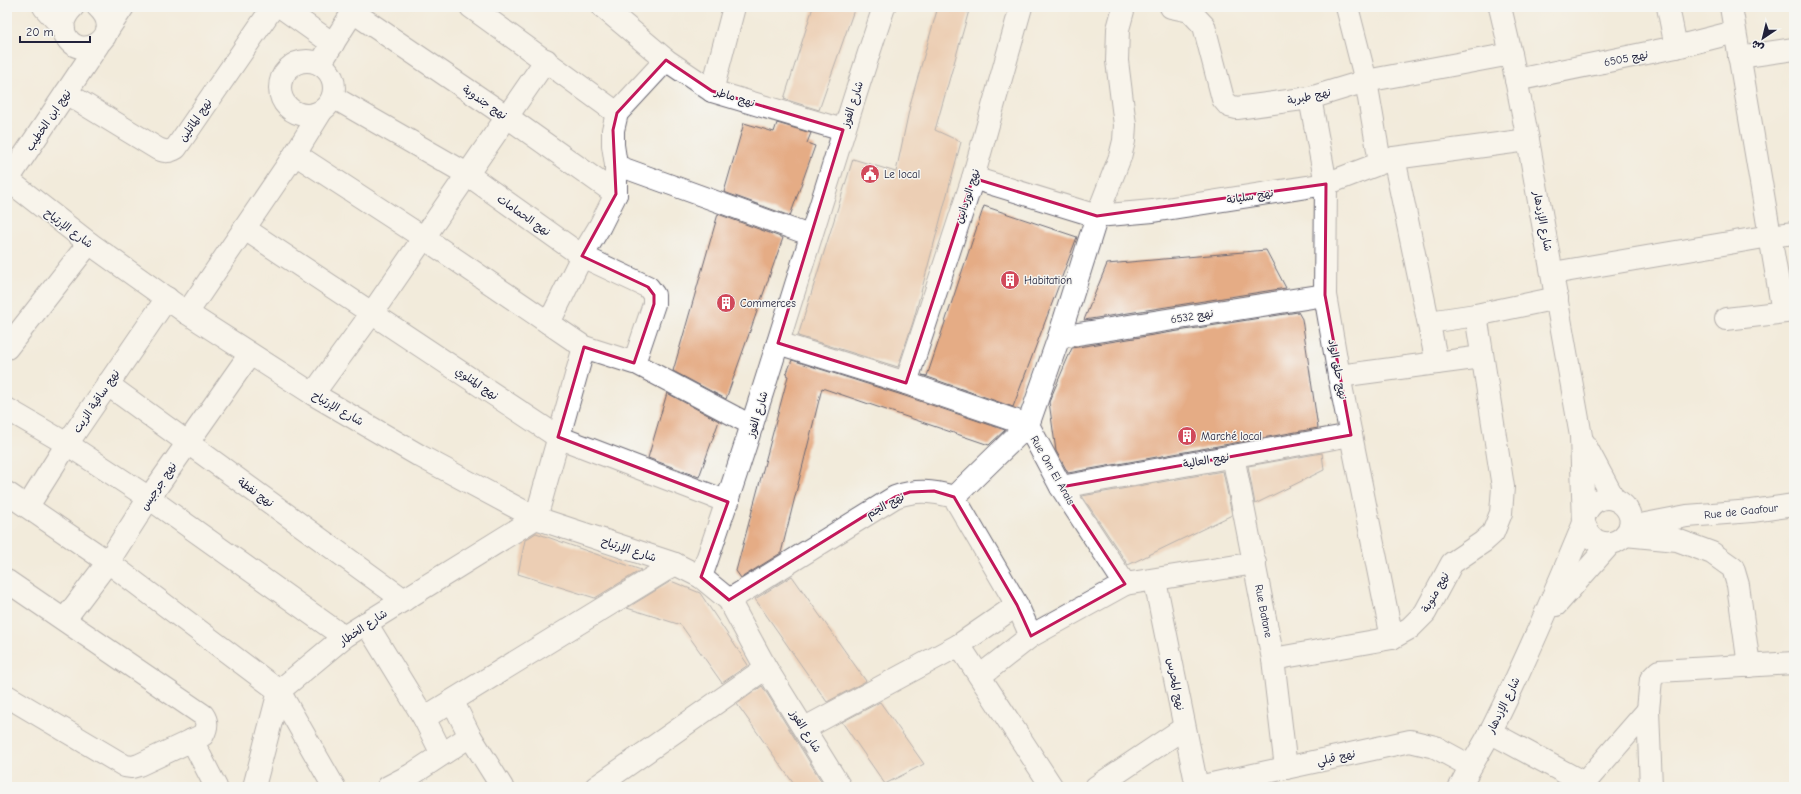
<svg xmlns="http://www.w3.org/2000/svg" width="1801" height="794" font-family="'Comic Neue','Playpen Sans Arabic',sans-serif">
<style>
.building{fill:#e5ac85}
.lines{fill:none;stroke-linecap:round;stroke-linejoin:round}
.pedestrian-casing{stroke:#6b6873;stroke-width:22}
.minor-casing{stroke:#6b6873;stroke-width:24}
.tertiary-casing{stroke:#6b6873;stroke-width:24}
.pedestrian{stroke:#fff;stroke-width:20}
.minor{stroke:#fff;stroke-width:22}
.tertiary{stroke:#fff;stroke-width:22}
.marked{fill:none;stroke:#c2185b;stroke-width:3;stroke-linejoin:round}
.labels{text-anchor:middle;stroke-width:3;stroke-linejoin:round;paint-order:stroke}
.street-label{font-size:11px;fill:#22223b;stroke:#f6f6f2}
.poi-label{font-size:11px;fill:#22223b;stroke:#f6f6f2;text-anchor:start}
</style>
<rect width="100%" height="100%" fill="#f6f6f2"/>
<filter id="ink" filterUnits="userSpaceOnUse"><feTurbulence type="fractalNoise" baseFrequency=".025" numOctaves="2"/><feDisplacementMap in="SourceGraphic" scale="8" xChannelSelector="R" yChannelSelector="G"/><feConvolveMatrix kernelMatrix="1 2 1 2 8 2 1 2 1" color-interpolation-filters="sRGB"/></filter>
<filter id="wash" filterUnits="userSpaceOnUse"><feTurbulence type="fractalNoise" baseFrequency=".012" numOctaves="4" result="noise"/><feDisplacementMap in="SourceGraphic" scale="16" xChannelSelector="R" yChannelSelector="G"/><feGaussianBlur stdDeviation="0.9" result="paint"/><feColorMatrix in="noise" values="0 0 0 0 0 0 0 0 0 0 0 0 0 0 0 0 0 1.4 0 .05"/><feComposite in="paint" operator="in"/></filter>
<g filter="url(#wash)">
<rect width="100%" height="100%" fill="#f2ebdb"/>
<g id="blocks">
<g class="building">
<polygon points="813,7 855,7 819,110 784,99"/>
<polygon points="938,7 970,7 935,130 961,142 913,322 898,367 798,336 853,159 896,172 911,101"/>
<polygon points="744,123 774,132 777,123 811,133 807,143 815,146 790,216 724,192"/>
<polygon points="984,206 1077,237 1013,407 922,375 927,376"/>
<polygon points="718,214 783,238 726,399 673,371"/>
<polygon points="1266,250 1286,288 1084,320 1107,264"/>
<polygon points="1298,312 1302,319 1318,428 1068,473 1056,451 1049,402 1072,348"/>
<polygon points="792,360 902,395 1005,430 989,445 822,388 781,553 741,578 736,571 788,376 786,375"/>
<polygon points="667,393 719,421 699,477 648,458"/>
<polygon points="1322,453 1324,470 1255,504 1248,466"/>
<polygon points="1223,471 1232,515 1128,565 1082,496"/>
<polygon points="536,533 641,570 595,598 518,574 525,540"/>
<polygon points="792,576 866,681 827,702 755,599"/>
<polygon points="671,581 700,593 748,665 722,683 681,625 627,608"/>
<polygon points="762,686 768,695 825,787 796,787 737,704"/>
<polygon points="880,702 924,764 885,784 842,722"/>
</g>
</g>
</g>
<g filter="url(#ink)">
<use href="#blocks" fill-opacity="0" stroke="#6b6873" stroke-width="1"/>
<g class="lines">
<g class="pedestrian-casing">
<g id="pedestrian">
<polyline points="616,165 812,236"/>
<polyline points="634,363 753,426"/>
</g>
</g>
<g class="minor-casing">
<g id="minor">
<polyline points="281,7 333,44"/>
<polyline points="471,7 617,113"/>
<polyline points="603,7 666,60 712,91 843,130"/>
<polyline points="1171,7 1190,11 1204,26 1223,99 1229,106 1237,108 1310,98 1366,81 1511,54"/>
<polyline points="1347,7 1366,81 1380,162"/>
<polyline points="1668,7 1676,47"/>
<polyline points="1731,7 1783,312"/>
<polyline points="353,12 506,116 616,194"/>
<polyline points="1739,57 1794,49"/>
<circle cx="307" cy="88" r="27"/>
<polyline points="320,64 356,7"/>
<polyline points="1516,80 1676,47 1735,32"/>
<polyline points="712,91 734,7"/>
<path d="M66,93L158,149C166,152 169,152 176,148L273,7"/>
<polyline points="1310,98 1326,184 1325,295 1339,376 1392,638"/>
<polyline points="295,154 424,238 584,347 634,363 654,304 654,295 648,287 582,256 467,174 333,97"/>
<polyline points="1394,158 1437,363"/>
<polyline points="973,178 1097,216 1153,211 1326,184 1394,158 1528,140"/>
<polyline points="8,180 89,243 187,313 313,394 420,456 536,518 675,564 701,577 729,600 766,668 840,787"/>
<polyline points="245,229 558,437 728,502"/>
<polyline points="1553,273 1770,236 1794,233"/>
<polyline points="187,313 295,154 321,112"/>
<polyline points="1726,319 1794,311"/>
<polyline points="1429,322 1476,315 1557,298"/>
<polyline points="549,323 582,256 600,226 616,194 616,165 613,145 613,130 617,113 666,60"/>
<polyline points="1059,337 1325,295"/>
<polyline points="778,343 906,383 1028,425 1061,487 1125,584 1255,563"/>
<polyline points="7,348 89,243"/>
<polyline points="1339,376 1482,357"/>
<polyline points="906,383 973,178 1021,7"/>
<polyline points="107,384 404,600"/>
<polyline points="313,394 372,313 546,60"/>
<polyline points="7,409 67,444 149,498 344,637"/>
<polyline points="1233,456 1273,659 1286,768"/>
<polyline points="1061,487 1351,435"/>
<polyline points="7,493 108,562 279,691 334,787"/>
<polyline points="954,497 1028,425 1059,337 1097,216 1120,157 1124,141 1125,125 1117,61 1118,29 1124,7"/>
<polyline points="28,506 67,444 167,298"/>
<polyline points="1625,535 1677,540 1712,553 1733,568 1738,585 1749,666"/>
<path d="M701,577C767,389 821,196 884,7"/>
<path d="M7,581L203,715C208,722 207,728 203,735L139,765L132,767L125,766L7,696"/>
<polyline points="1155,581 1197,787"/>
<path d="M729,600L895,497C917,489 932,491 954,497L1017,605L1031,636"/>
<polyline points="65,619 108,562 149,498 250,354"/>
<polyline points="366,623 424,718 442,754"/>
<polyline points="959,645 1052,787"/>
<polyline points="1273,659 1392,638 1410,628 1425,613 1452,563 1483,542 1493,533 1501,513 1503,487 1476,315"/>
<polyline points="980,676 1031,636 1125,584"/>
<polyline points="453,702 470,736 502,787"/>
<polyline points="424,718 675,564"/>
<polyline points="805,728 959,645 1017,605"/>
<polyline points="1490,732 1584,783"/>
<polyline points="192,740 216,787"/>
<polyline points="254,787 279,691 344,637 536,518 584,347"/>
<polyline points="388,787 411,775 470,736"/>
<polyline points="596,787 766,668"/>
<polyline points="1096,787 1184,728"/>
<polyline points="1198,787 1410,741 1435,747 1470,766"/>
<polyline points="1581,787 1648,710"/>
<polyline points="1651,787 1648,710 1651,679 1659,671 1794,663"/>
</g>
</g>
<g class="tertiary-casing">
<g id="tertiary">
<polyline points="44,7 64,29"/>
<path d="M73,7C66,14 61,22 64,32C77,67 129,36 98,7"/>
<path d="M1500,7L1511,54L1528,140L1581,436L1584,523C1588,533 1593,542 1604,543C1612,544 1618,542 1624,536C1647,513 1604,477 1585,514"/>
<polyline points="107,31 123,7"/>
<polyline points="7,181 98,45"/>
<polyline points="1584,443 1614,499"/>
<polyline points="1630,527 1687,516 1752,511 1794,505"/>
<polyline points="1556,605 1610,544"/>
<path d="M1460,787C1469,768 1481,750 1491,731C1525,663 1555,593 1584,523"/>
</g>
</g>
<use href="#pedestrian" class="pedestrian"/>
<use href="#minor" class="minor"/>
<use href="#tertiary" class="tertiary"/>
</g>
</g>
<path d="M0 0H1801V794H0ZM666,60L712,91L843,130L778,343L906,383L973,178L1097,216L1326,184L1325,295L1351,435L1061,487L1125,584L1031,636L1017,605L954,497L934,491L910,492L895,497L729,600L701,577L728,502L558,437L584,347L634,363L654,304V295L648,287L582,256L616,194L613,130L617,113Z" fill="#f2ebdb" fill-opacity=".55" fill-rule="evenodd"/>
<path class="marked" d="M666,60L712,91L843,130L778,343L906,383L973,178L1097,216L1326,184L1325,295L1351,435L1061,487L1125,584L1031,636L1017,605L954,497L934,491L910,492L895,497L729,600L701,577L728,502L558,437L584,347L634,363L654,304V295L648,287L582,256L616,194L613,130L617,113Z"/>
<defs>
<g id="civic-disc" transform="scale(1)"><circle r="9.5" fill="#d1495b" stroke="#f6f6f2"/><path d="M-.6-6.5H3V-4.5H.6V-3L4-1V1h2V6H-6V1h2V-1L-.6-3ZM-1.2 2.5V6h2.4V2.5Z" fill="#fff"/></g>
<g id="building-disc" transform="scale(1)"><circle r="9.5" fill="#d1495b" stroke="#f6f6f2"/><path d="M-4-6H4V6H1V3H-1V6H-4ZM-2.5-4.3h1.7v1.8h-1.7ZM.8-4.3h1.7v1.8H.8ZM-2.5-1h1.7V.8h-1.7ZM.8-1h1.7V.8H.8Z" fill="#fff"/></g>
</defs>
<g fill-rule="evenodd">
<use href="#civic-disc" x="870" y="174"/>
<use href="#building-disc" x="1010" y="280"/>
<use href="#building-disc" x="726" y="303"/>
<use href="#building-disc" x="1187" y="436"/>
</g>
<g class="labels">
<g class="street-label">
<text transform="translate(1626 58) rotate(-11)" y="4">نهج 6505</text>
<text transform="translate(1309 96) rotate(-12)" y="4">نهج طبربة</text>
<text transform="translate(735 97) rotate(17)" y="4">نهج ماطر</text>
<text transform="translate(485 102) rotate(34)" y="4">نهج جندوبة</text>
<text transform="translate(852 104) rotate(-72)" y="4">شارع الفوز</text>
<text transform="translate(48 120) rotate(-56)" y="4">نهج ابن الخطيب</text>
<text transform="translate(195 120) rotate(-56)" y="4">نهج الماتلين</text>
<text transform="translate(967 196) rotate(-72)" y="4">نهج الوردانين</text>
<text transform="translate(1250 196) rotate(-9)" y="4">نهج سليانة</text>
<text transform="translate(524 215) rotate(35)" y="4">نهج الحمامات</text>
<text transform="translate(1543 221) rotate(79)" y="4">شارع الإزدهار</text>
<text transform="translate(69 228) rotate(37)" y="4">شارع الإرتياح</text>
<text transform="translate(1192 316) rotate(-9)" y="4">نهج 6532</text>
<text transform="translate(1338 369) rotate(79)" y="4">نهج حلق الواد</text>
<text transform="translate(477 383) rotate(34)" y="4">نهج المتلوي</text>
<text transform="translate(96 401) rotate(-56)" y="4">نهج ساقية الزيت</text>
<text transform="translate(338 408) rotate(30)" y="4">شارع الإرتياح</text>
<text transform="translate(757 414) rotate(-73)" y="4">شارع الفوز</text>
<text transform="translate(1206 460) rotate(-10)" y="4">نهج العالية</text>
<text transform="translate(1053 470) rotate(60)" y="4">Rue Om El Arais</text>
<text transform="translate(158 486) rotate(-56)" y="4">نهج جرجيس</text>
<text transform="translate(256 492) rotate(36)" y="4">نهج نفطة</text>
<text transform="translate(885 505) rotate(-28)" y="4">نهج الجم</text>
<text transform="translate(1741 511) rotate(-6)" y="4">Rue de Gaafour</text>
<text transform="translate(629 549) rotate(18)" y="4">شارع الإرتياح</text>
<text transform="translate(1435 592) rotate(-61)" y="4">نهج منوبة</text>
<text transform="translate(1264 611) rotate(79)" y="4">Rue Batane</text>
<text transform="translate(363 627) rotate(-34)" y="4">شارع الخطار</text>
<text transform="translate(1176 684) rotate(79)" y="4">نهج المحرس</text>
<text transform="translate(1503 705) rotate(-64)" y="4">شارع الإزدهار</text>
<text transform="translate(806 731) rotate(58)" y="4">شارع الفوز</text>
<text transform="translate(1336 757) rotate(-12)" y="4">نهج قبلي</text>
</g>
<g class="poi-label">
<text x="884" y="178">Le local</text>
<text x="1024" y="284">Habitation</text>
<text x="740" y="307">Commerces</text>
<text x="1201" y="440">Marché local</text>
</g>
</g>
<rect width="1801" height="794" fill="none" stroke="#f6f6f2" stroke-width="24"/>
<g transform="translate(1763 38) rotate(215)" stroke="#f6f6f2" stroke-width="3" paint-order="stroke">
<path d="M0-3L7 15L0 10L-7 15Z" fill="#22223b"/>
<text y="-6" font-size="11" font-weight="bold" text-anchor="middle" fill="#22223b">ش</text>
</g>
<path d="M20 36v6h70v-6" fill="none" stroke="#22223b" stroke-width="2"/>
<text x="26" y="36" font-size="12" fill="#22223b" stroke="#f6f6f2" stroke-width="3" paint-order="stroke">20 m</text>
</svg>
